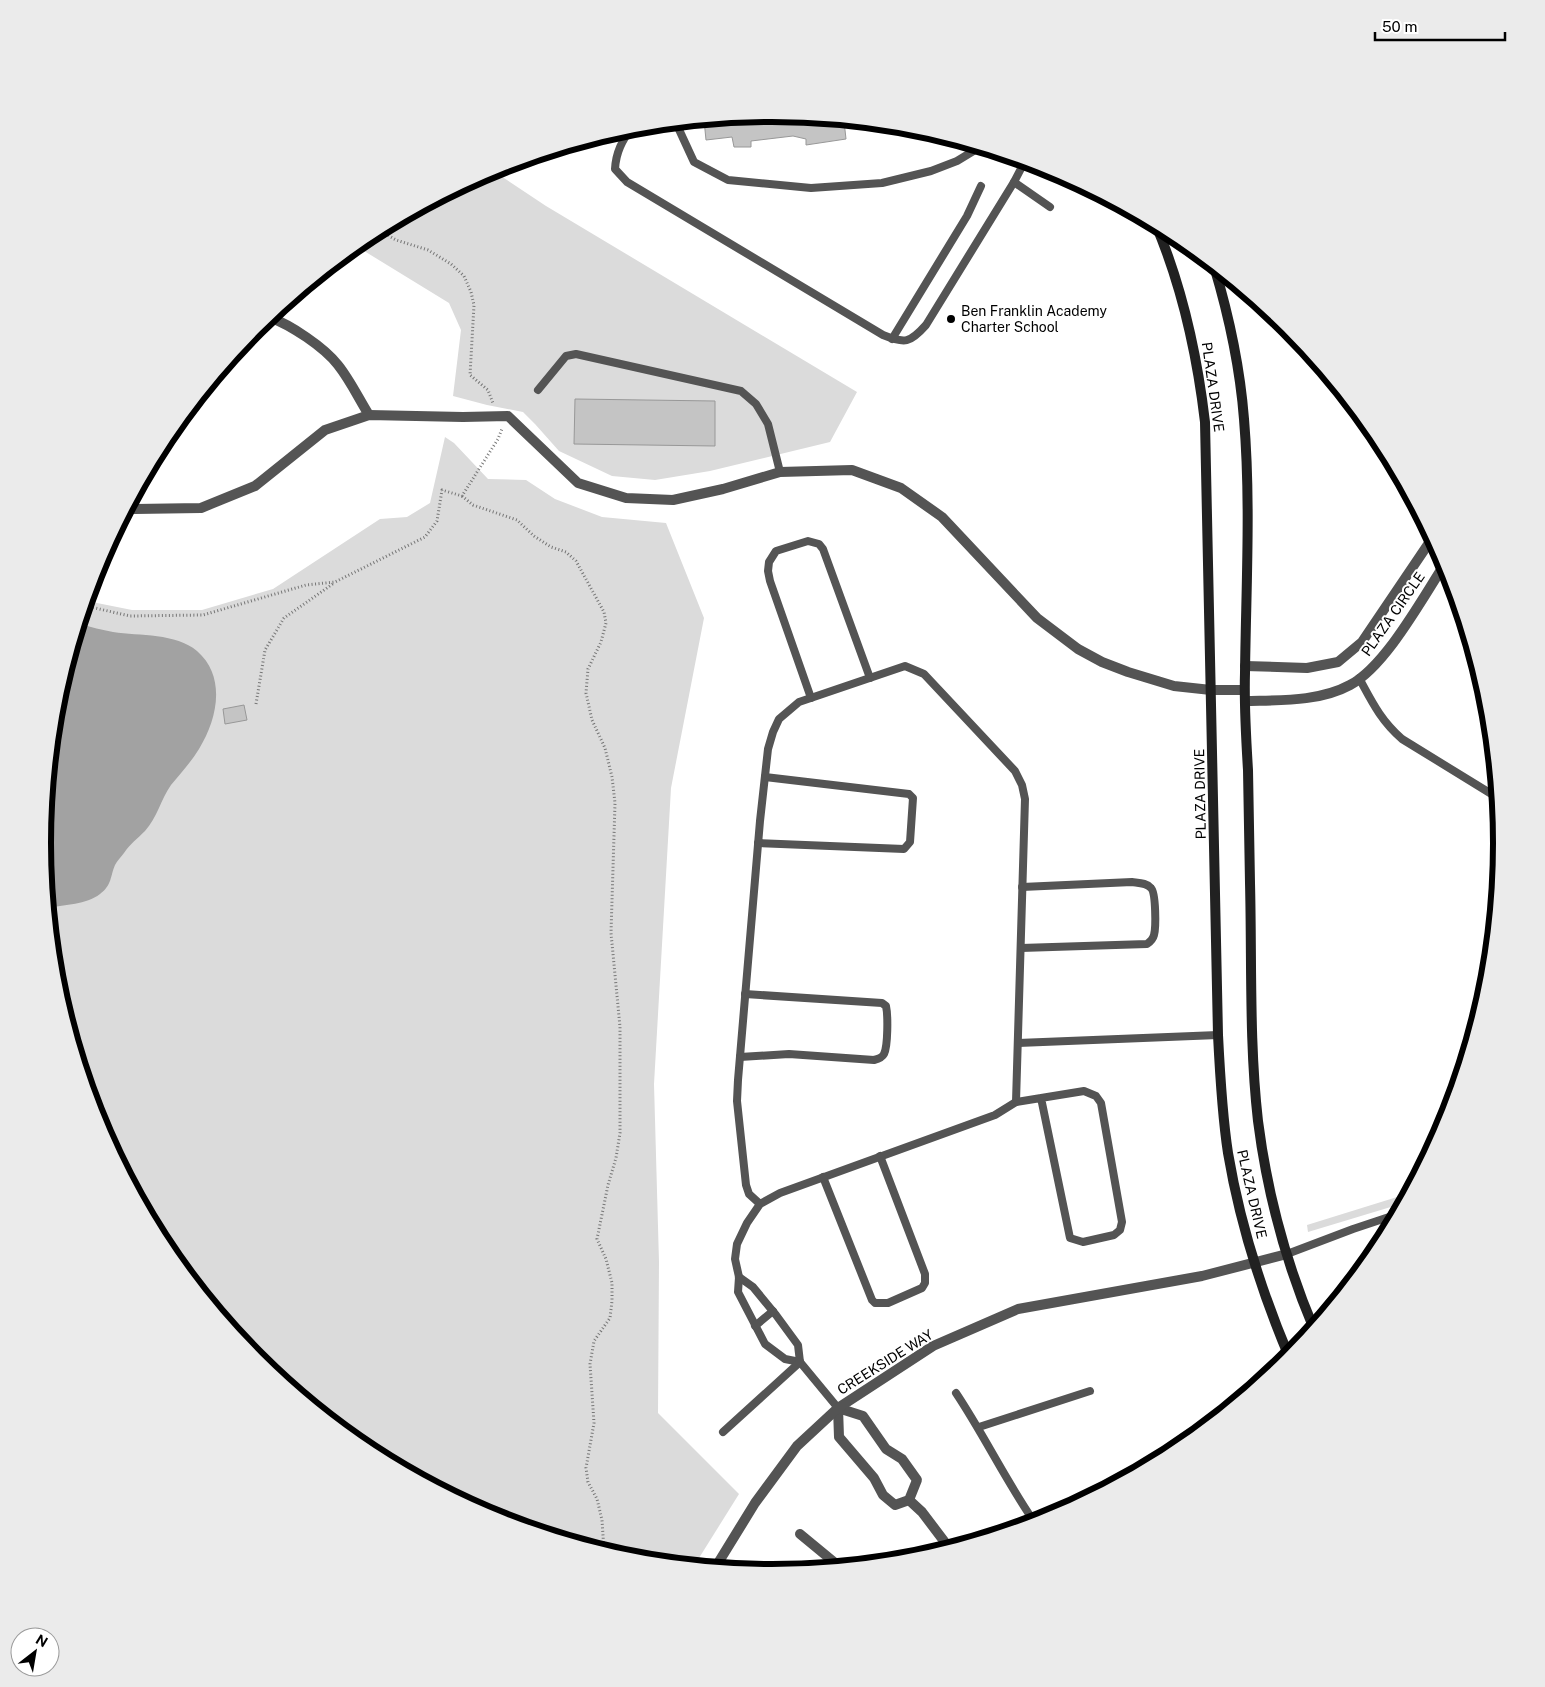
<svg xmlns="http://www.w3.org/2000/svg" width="1545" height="1687" font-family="'Public Sans',sans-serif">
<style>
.green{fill:#dbdbdb}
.water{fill:#a2a2a2}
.building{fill:#c4c4c4;stroke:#989898}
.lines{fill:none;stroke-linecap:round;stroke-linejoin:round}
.path{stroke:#767676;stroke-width:3;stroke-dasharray:1 2.5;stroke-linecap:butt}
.lane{stroke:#545454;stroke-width:8}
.street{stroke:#545454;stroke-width:10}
.secondary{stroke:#212121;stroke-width:10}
.poi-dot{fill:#000;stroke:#fff;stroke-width:2}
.labels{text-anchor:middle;stroke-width:4;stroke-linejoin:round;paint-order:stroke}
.poi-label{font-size:14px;fill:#000;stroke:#fff;text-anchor:start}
.street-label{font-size:14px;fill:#000;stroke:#fff}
.rim{fill:none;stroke:#000;stroke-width:6}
</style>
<rect width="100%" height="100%" fill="#fff"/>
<g class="green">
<polygon points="492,170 546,206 857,392 830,442 710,471 655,480 612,476 559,451 535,424 523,412 487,405 453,396 461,330 449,303 356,246 367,236"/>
<polygon points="445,437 454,443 488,479 526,480 555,499 602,517 666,523 704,618 671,788 654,1084 659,1262 658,1413 739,1494 694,1566 630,1559 493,1518 367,1450 256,1359 165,1249 98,1123 56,986 43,843 57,701 87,601 132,610 202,610 273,589 380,519 407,517 430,503"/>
<polygon points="1410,1193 1404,1203 1308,1232 1307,1225"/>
</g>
<path class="water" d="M80,624C91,627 102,630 113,632C140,636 176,633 197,651C227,677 217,720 199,749C191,762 181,773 171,785C161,799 157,818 145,831C138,838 130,844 124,853C121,857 117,861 115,865C110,877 112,885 100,894C86,905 65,904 49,908L43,843L57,701Z"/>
<g class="building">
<polygon points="773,114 844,121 846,139 806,145 806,139 793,136 751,141 751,147 734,147 732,137 706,140 704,120"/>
<polygon points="575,399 715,401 715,446 574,444"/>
<polygon points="244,705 247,720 225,724 223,709"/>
</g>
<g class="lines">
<g class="path">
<polyline points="379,230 396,240 428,250 451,264 464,276 471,292 474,305 470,375 488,390 493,403"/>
<polyline points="462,496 473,505 517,520 534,536 551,547 566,552 576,561 604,612 606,623 601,642 588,669 586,693 592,720 605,748 612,777 615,803 611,933 620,1027 620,1133 616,1158 608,1185 597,1239 606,1259 612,1283 612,1301 610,1318 594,1341 590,1364 594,1423 586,1468 588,1482 597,1499 602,1520 604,1551"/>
<polyline points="86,606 130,616 203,615 306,585 335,582 425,537 437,521 442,490 462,496 498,439 502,429"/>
<polyline points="256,704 265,650 284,618 334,583"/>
</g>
<g class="lane">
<polyline points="676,123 694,162 728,180 811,188 882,183 931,171 957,161 980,147"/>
<path d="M632,127C622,141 616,152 615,169L627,182L883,335C905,344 910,343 926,325L1014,182L1025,161"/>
<polyline points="1014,182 1050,207"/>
<polyline points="892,339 967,216 981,186"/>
<polyline points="538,390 566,356 576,354 741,391 756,404 768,424 780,472"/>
<path d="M1359,678C1372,702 1381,721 1402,739L1498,798"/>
<polyline points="811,698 770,581 768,571 769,562 776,551 808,541 819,544 823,549 870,678"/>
<polyline points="758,843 904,849 910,842 913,798 909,794 765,777"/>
<path d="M1021,948L1147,944C1150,942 1153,939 1154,935C1156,928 1156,893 1151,888C1147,883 1139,883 1132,882L1022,887"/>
<polyline points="1018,1043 1218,1035"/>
<path d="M740,1057L789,1054L874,1060C878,1059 882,1058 884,1054C888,1046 888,1015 886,1006L882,1003L745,994"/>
<polyline points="1016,1102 1084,1091 1096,1096 1101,1103 1122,1222 1120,1230 1114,1235 1083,1242 1070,1238 1041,1098"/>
<polyline points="823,1177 872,1300 875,1303 888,1303 922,1288 925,1283 925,1274 880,1156"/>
<polyline points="760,1204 749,1194 746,1185 737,1101 738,1080 760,821 768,749 773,732 779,719 799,702 905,666 924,674 1015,771 1022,785 1025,799 1016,1102 995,1115 780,1193 760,1204 747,1223 737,1244 735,1259 739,1277 738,1292 765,1344 785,1359 800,1362"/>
<polyline points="1287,1254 1353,1229 1398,1214"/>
<polyline points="739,1277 753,1287 776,1315 798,1345 800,1362 838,1408"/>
<polyline points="755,1326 773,1311"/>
<path d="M956,1393C984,1435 1006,1481 1035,1523"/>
<polyline points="979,1427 1090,1391"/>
<polyline points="723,1432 800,1362"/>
</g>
<g class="street">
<path d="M269,317C291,325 324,347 338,365C350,380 359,399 369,415"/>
<polyline points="129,507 135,509 201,508 255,486 325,430 369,415 463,417 508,416 578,483 626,498 673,500 723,489 780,472 852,470 901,488 942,517 1037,618 1078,649 1102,662 1128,672 1174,686 1211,690 1244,690"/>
<polyline points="1245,666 1307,668 1338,662 1362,642 1433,537"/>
<path d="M1245,701C1279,700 1319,702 1350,685C1386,666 1423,597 1446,562"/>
<polygon points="838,1408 863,1416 886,1449 902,1459 917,1480 909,1500 895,1505 883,1495 874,1478 839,1437"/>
<polyline points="909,1500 922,1512 950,1549"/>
<polyline points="800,1534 840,1567"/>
<polyline points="715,1568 755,1503 797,1446 838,1408 933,1346 1018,1309 1202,1276 1287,1254"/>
</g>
<g class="secondary">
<path d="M1156,225C1183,289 1197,354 1205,422L1218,1035C1220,1075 1222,1114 1228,1153C1240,1224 1262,1293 1290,1359"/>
<path d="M1214,266C1229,316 1240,367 1244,419C1251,503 1246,589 1245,673C1244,705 1246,738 1248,770C1249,808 1249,846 1250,883C1252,962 1249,1042 1258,1121C1267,1192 1286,1263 1314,1329"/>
</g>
</g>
<circle class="poi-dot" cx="951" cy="319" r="5"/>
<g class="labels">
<g class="poi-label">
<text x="961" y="316">Ben Franklin Academy<tspan x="961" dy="16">Charter School</tspan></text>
</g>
<g class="street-label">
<text transform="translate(1213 387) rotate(82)" y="5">PLAZA DRIVE</text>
<text transform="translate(1393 614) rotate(-55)" y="5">PLAZA CIRCLE</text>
<text transform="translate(1200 794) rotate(-91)" y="5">PLAZA DRIVE</text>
<text transform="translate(1252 1194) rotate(77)" y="5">PLAZA DRIVE</text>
<text transform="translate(885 1362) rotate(-32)" y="5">CREEKSIDE WAY</text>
</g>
</g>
<path d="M0 0H1545V1687H0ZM51 843a721 721 0 1 1 1442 0a721 721 0 1 1-1442 0Z" fill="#ebebeb" fill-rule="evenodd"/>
<path class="rim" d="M51 843a721 721 0 1 1 1442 0a721 721 0 1 1-1442 0Z"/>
<g transform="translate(35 1652) rotate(31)"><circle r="24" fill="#ffffff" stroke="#999999"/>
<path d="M0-4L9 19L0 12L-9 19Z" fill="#000000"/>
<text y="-8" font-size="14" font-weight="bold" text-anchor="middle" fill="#000000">N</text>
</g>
<path d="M1375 32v8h130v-8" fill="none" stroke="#000000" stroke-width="2.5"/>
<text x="1382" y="32" font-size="15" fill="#000000" stroke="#ffffff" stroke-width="4" paint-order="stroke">50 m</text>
</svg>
